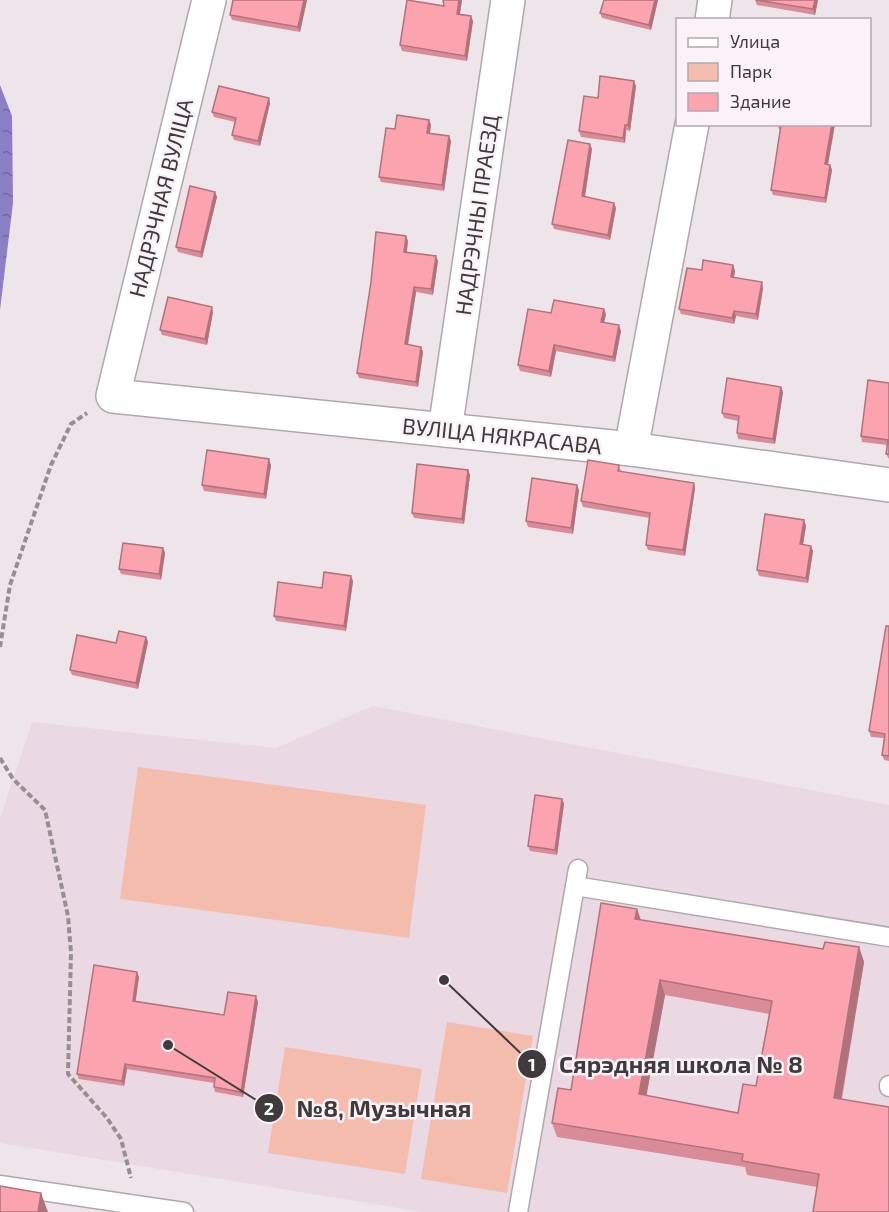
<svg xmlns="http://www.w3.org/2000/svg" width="889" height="1212" font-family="'Exo 2',sans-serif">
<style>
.built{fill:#ead9e2}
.green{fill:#f3bcad}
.water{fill:url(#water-ripples)}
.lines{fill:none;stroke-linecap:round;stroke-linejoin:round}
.service-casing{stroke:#afa7ab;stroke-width:21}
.minor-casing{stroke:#afa7ab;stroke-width:36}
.path{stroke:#958f92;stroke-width:4;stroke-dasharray:6 3;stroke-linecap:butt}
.service{stroke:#fff;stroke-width:18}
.minor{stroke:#fff;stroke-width:33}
.wall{fill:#d98c97;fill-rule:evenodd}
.shaded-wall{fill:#b0727b}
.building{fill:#fca3b0;stroke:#b0727b;stroke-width:1.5;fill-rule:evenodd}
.labels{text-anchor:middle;stroke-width:5;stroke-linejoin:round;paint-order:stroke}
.street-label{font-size:22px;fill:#3f3b3d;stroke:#fbf2f7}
.leader{fill:none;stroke:#3f3b3d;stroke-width:2}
.callout-dot{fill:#3f3b3d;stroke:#fbf2f7;stroke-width:2}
.mark-label{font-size:18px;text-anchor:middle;font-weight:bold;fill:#fff}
.callout-label{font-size:24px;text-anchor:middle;font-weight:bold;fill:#3f3b3d;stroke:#fbf2f7;stroke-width:5;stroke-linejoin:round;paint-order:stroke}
</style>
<defs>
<pattern id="water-ripples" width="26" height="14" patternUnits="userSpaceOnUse" patternTransform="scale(1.5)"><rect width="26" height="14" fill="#8b7fc6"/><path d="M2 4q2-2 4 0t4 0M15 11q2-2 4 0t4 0" fill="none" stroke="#7369a2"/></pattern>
</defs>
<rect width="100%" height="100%" fill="#eee5ea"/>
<polygon class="built" points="373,706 889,805 889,1212 423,1212 0,1143 0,818 32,722 276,748"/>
<g class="green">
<polygon points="138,767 426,805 409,938 120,899"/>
<polygon points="447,1022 533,1036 507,1193 421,1179"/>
<polygon points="285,1047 422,1069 405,1174 268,1153"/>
</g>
<polygon class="water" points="0,85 12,116 13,203 0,310"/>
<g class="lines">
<g class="service-casing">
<g id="service">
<polyline points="575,886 889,937"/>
<polyline points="889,1085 889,1087"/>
<polyline points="0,1185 184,1212"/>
<polyline points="518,1212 578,869"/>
</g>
</g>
<g class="minor-casing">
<g id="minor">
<polyline points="209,0 113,396 631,449 889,485"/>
<polyline points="712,20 715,0"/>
<polyline points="445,430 508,0"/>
<polyline points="631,449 692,124"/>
</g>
</g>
<g class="path">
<polyline points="0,647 10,585 51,465 71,424 87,413"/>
<polyline points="0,758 13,779 45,810 68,916 71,953 68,1074 107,1118 121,1139 131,1178"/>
</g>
<use href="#service" class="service"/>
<use href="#minor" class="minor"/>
</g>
<g class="wall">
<polygon points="307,0 300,32 232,20 230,15"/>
<polygon points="443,0 462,0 460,14 473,21 467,61 402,51 400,45 444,6"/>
<polygon points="658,0 651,30 602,18 600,13"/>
<polygon points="755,0 818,0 815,15 757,5"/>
<polygon points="636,86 630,131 626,130 625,143 581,137 579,131 598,98"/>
<polygon points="270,103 260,146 234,140 232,135 235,122 214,117 212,112"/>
<polygon points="429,120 431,125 430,133 451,141 444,191 381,182 379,177 395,129"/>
<polygon points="777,124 835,124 828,165 830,165 832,170 826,203 773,195 771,190 780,130 779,129"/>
<polygon points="592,149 585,197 616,208 610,240 554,229 552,224"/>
<polygon points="215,192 217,197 202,258 178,252 176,247"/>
<polygon points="408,241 407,252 438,261 433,295 416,292 408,345 421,347 423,352 418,387 359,378 357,373"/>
<polygon points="733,265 735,271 734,278 763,288 758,320 736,316 734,324 681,314 679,309 702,270"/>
<polygon points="213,312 207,345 162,335 160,330"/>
<polygon points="551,313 606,314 604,323 621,331 615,362 556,351 551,377 520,371 518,365"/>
<polygon points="889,383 889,459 886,454 887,445 862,442 861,436"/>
<polygon points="781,387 783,392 775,444 738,439 737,433 738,421 724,418 722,413"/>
<polygon points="271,465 266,499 204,491 202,485"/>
<polygon points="619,465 621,472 695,488 685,556 648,550 646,545 650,518 583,507 581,501"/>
<polygon points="468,470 470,475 464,524 414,518 412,513"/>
<polygon points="579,490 573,534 528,527 526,521"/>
<polygon points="804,520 806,526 803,545 813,551 808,583 759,576 757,570"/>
<polygon points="163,548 165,553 161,580 121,574 119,569"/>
<polygon points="353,581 346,631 276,621 274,616 322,588"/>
<polygon points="889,626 889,761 884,760 882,755 884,738 871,737 869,731"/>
<polygon points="146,637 148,642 138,689 72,675 70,670 116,643"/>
<polygon points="562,799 564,804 557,855 530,851 528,846"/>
<path d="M637,909L641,920L823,949L859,947L864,962L842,1099L817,1187L747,1175L745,1167L557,1137L552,1123L571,1090ZM665,995L769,1014L756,1086L738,1113L646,1096Z"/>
<polygon points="139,977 135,1001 224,1015 258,1002 243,1097 215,1092 214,1087 214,1083 127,1069 124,1086 79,1079 77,1074"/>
</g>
<g class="shaded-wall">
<polygon points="304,0 307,0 300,32 298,27"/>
<polygon points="459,0 462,0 459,19 457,14"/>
<polygon points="655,0 658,0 651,30 649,25"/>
<polygon points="815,0 818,0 815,15 813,9"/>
<polygon points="471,16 473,21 467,61 465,56"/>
<polygon points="634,81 636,86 630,131 628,125"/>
<polygon points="269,98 270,103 260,146 258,141"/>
<polygon points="429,120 431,125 429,138 427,133"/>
<polygon points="832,124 835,124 827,169 825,164"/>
<polygon points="625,125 626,130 625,143 623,138"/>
<polygon points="449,136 451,141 444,191 442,185"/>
<polygon points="590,144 592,149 584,202 582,196"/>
<polygon points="830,165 832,170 826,203 825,198"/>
<polygon points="215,192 217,197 202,258 201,252"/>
<polygon points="614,203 616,208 610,240 608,235"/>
<polygon points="406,236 408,241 406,257 404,252"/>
<polygon points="436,256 438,261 433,295 431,289"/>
<polygon points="733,265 735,271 733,282 731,277"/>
<polygon points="762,282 763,288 758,320 756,314"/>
<polygon points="414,287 416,292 407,350 405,344"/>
<polygon points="212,307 213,312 207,345 205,339"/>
<polygon points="604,309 606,314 603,327 601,322"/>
<polygon points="734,311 736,316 734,324 732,318"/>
<polygon points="619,325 621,331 615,362 613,357"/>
<polygon points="554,345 556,351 551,377 549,371"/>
<polygon points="421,347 423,352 418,387 416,382"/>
<polygon points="781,387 783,392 775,444 773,439"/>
<polygon points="269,459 271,465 266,499 264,494"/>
<polygon points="468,470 470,475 464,524 462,519"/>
<polygon points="694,483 695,488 685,556 683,550"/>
<polygon points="577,485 579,490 573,534 571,528"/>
<polygon points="804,520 806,526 802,550 800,544"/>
<polygon points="811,546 813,551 808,583 806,578"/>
<polygon points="163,548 165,553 161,580 159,574"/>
<polygon points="351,576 353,581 346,631 344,626"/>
<polygon points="146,637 148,642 138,689 136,683"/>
<polygon points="562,799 564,804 557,855 555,850"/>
<polygon points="637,909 642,924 635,919"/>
<polygon points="859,947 864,962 839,1112 834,1098"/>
<polygon points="137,972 139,977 135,1006 133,1001"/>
<polygon points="660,980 665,995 644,1109 639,1094"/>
<polygon points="256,996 258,1002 243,1097 241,1092"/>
<polygon points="125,1064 127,1069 124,1086 122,1081"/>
<polygon points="41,1193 48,1212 38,1212"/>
</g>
<g class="building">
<polygon points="233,0 304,0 298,27 230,15"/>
<polygon points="407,0 444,6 443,0 459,0 457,14 471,16 465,56 400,45"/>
<polygon points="604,0 655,0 649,25 600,13"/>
<polygon points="756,0 815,0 813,9"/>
<polygon points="600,76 634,81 628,125 625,125 623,138 579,131 584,96 598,98"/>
<polygon points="219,86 269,98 258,141 232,135 236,118 212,112"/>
<polygon points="397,115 429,120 427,133 449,136 442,185 379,177 386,128 395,129"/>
<polygon points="779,124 832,124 825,164 830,165 825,198 771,190 781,125"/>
<polygon points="568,140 590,144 582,196 614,203 608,235 552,224"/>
<polygon points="190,186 215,192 201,252 176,247"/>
<polygon points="376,232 406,236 404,252 436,256 431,289 414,287 405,344 421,347 416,382 357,373 371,282"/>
<polygon points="703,260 733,265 731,277 762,282 756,314 734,311 732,318 679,309 687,268 702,270"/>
<polygon points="168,297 212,307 205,339 160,330"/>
<polygon points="554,300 604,309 601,322 619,325 613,357 554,345 549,371 518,365 528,309 551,313"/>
<polygon points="727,378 781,387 773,439 737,433 739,416 722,413"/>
<polygon points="868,380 889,383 889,454 886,454 888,440 861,436"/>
<polygon points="207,450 269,459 264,494 202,485"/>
<polygon points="588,460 619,465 618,471 694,483 683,550 646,545 650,513 581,501"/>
<polygon points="417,464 468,470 462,519 412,513"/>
<polygon points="532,478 577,485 571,528 526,521"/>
<polygon points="765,514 804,520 800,544 811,546 806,578 757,570"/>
<polygon points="123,543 163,548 159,574 119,569"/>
<polygon points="324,572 351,576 344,626 274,616 278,582 322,588"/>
<polygon points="886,626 889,626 889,756 882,755 885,734 869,731"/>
<polygon points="119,631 146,637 136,683 70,670 77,635 116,643"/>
<polygon points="535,795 562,799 555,850 528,846"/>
<path d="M601,903L637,909L635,919L823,949L825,942L859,947L834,1098L889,1107V1212H813L819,1174L742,1161L743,1154L552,1123L558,1088L571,1090ZM660,980L772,1001L756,1086L743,1084L738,1113L639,1094Z"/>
<polygon points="94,965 137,972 133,1001 224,1015 228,992 256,996 241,1092 214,1087 215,1078 125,1064 122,1081 77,1074"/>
<polygon points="0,1186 41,1193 38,1212 0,1212"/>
</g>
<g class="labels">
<g class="street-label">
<text transform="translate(161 198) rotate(-76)" y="8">НАДРЭЧНАЯ ВУЛІЦА</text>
<text transform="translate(477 215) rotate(-82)" y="8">НАДРЭЧНЫ ПРАЕЗД</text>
<text transform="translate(502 436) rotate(6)" y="8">ВУЛІЦА НЯКРАСАВА</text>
</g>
</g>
<path class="leader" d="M444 980L532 1064M168 1045L269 1108"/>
<g class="callout-dot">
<circle cx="444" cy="980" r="6"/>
<circle cx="168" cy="1045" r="6"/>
<circle cx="532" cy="1064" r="15"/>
<circle cx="269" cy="1108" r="15"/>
</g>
<g class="mark-label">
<text x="532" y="1071">1</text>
<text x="269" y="1115">2</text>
</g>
<g class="callout-label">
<text x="681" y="1073">Сярэдняя школа № 8</text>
<text x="384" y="1117">№8, Музычная</text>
</g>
<rect x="676" y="18" width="195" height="108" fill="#fbf2f7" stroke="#b0a9ad" stroke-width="1.5"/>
<rect x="688" y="38" width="30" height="9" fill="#ffffff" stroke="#b0a9ad" stroke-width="1.5"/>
<text x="730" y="48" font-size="18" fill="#3f3b3d">Улица</text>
<rect x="688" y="63" width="30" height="18" fill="#f3bcad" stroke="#b0a9ad" stroke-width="1.5"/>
<text x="730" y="78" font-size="18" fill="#3f3b3d">Парк</text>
<rect x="688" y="93" width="30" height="18" fill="#fca3b0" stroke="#b0a9ad" stroke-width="1.5"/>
<text x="730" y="108" font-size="18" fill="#3f3b3d">Здание</text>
</svg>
